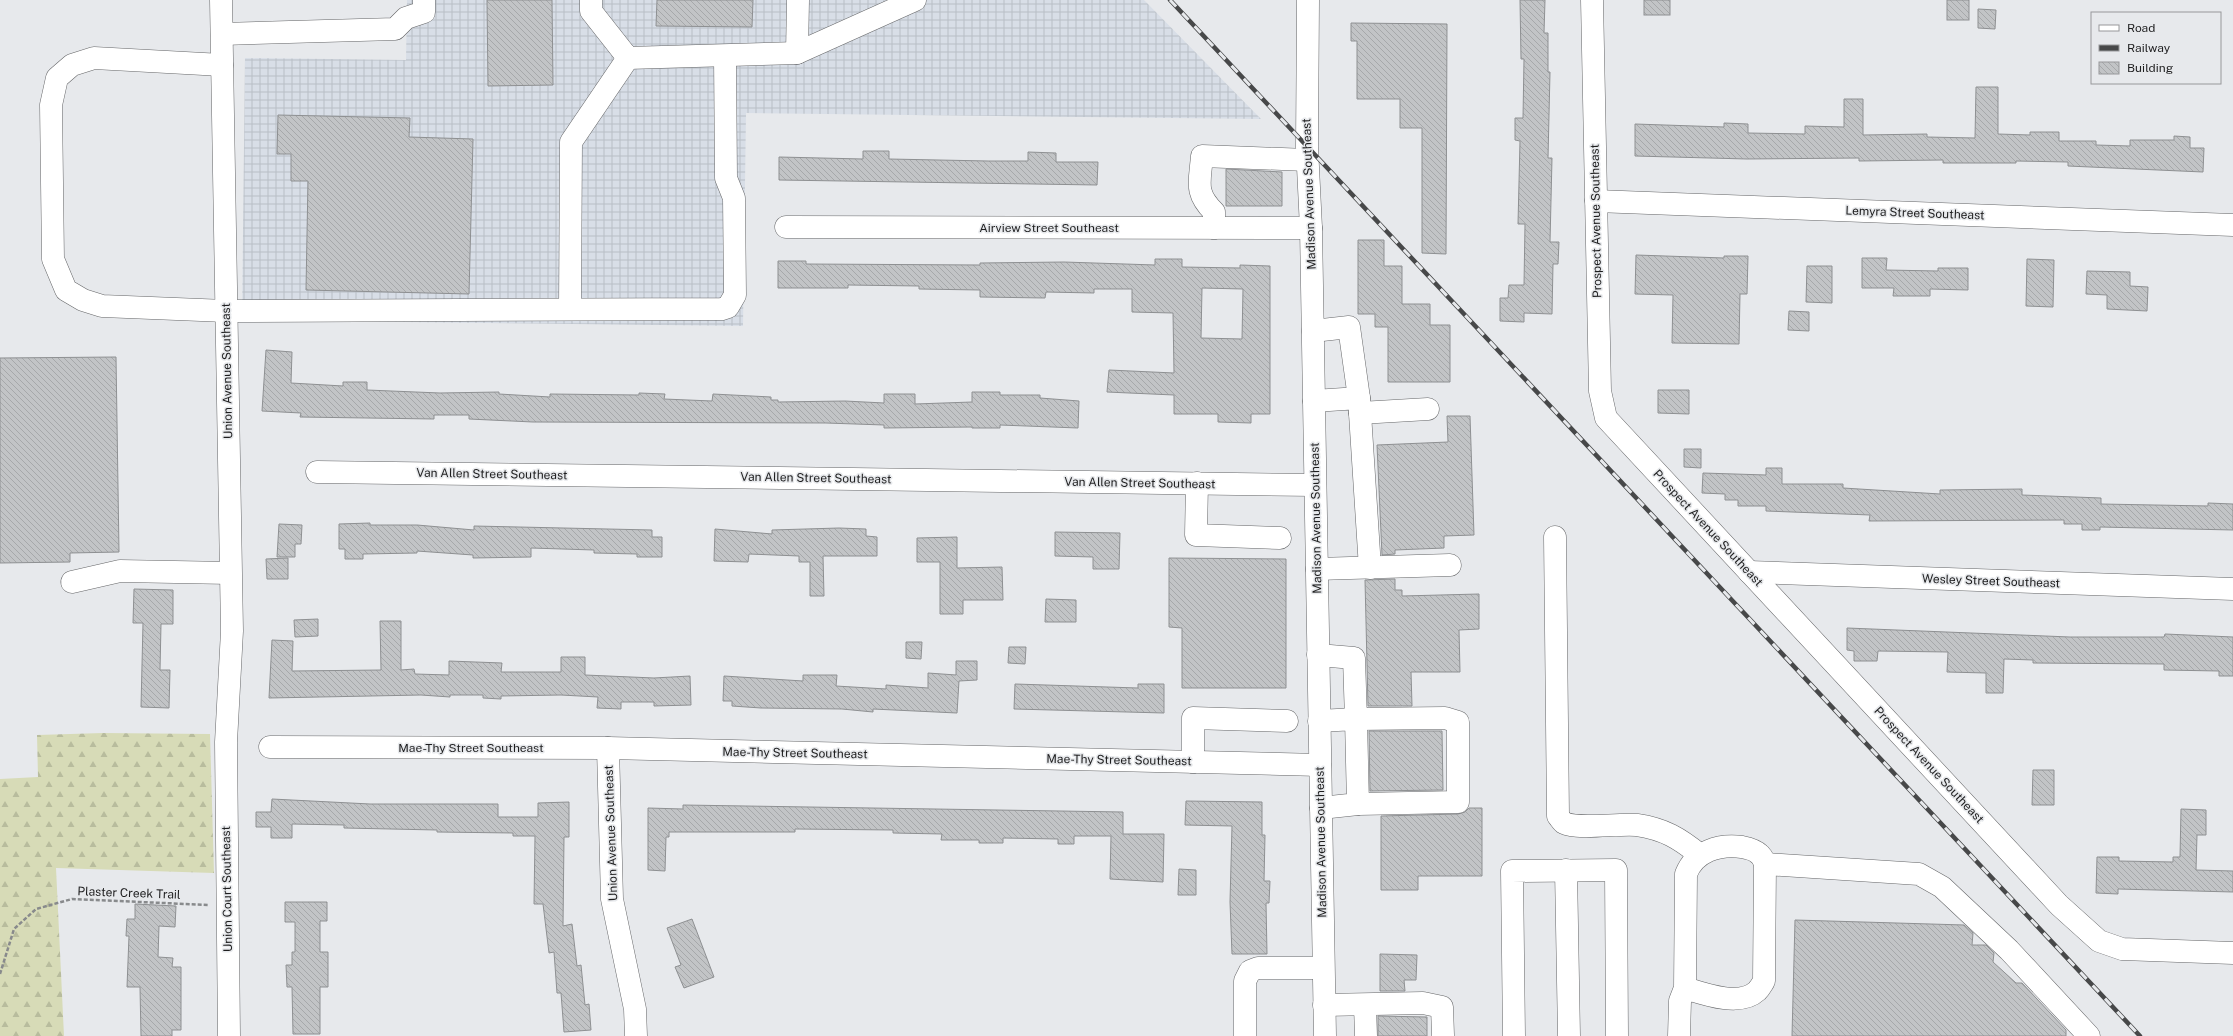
<svg xmlns="http://www.w3.org/2000/svg" width="2233" height="1036" font-family="'Public Sans',sans-serif">
<style>
.industrial{fill:url(#industrial-grid)}
.forest{fill:url(#forest-firs)}
.building{fill:url(#building-back-hatch);stroke:#8e9092;fill-rule:evenodd}
.lines{fill:none;stroke-linecap:round;stroke-linejoin:round}
.minor-casing{stroke:#656668;stroke-width:23}
.path{stroke:#888a8c;stroke-width:2.5;stroke-dasharray:4 2;stroke-linecap:butt}
.minor{stroke:#fff;stroke-width:22}
.rail-casing{stroke:#474849;stroke-width:4.5}
.rail{stroke:#e7e9ec;stroke-width:3;stroke-dasharray:9;stroke-linecap:butt}
.labels{text-anchor:middle;stroke-width:3;stroke-linejoin:round;paint-order:stroke}
.street-label{font-size:12px;fill:#1e1e1f;stroke:#e7e9ec}
</style>
<defs>
<pattern id="industrial-grid" width="8" height="8" patternUnits="userSpaceOnUse"><rect width="8" height="8" fill="#d8dee7"/><path d="M0 4h8M4 0v8" fill="none" stroke="#b9bec6"/></pattern>
<pattern id="forest-firs" width="22" height="20" patternUnits="userSpaceOnUse"><rect width="22" height="20" fill="#d7dbb7"/><path d="M5 1l3.5 6h-7zM16 11l3.5 6h-7z" fill="#b8bc9d"/></pattern>
<pattern id="building-back-hatch" width="6" height="6" patternUnits="userSpaceOnUse"><rect width="6" height="6" fill="#c2c4c6"/><path d="M-1 5l2 2M0 0l6 6M5-1l2 2" fill="none" stroke="#a6a8aa"/></pattern>
</defs>
<rect width="100%" height="100%" fill="#e7e9ec"/>
<polygon class="industrial" points="407,0 1144,0 1261,119 746,113 743,326 242,320 245,58 406,60"/>
<polygon class="forest" points="103,733 210,734 214,873 56,868 64,1036 0,1036 0,779 38,777 37,735"/>
<g class="building">
<polygon points="487,0 552,0 553,85 488,86"/>
<polygon points="657,0 753,0 752,27 656,26"/>
<polygon points="1520,0 1545,0 1544,33 1548,33 1548,72 1550,72 1548,158 1552,158 1550,242 1559,242 1558,264 1553,264 1552,314 1524,313 1524,322 1500,321 1500,298 1508,298 1509,285 1524,285 1525,224 1518,224 1520,141 1515,140 1515,118 1523,118 1524,59 1521,59"/>
<rect x="1644" y="0" width="26" height="15"/>
<rect x="1947" y="0" width="22" height="20"/>
<polygon points="1978,9 1996,10 1995,29 1978,28"/>
<polygon points="1351,23 1447,24 1446,254 1422,253 1422,128 1400,128 1400,99 1357,99 1357,41 1351,41"/>
<polygon points="1976,87 1998,87 1998,134 2030,135 2030,132 2059,132 2059,141 2096,141 2096,145 2130,146 2130,140 2174,140 2174,136 2190,137 2190,148 2204,148 2203,172 2068,166 2068,162 2016,161 2016,163 1943,163 1943,160 1859,161 1859,158 1747,159 1635,156 1635,124 1724,127 1724,123 1748,124 1748,133 1805,134 1805,126 1844,127 1844,99 1863,99 1863,135 1927,134 1927,137 1975,138"/>
<polygon points="278,115 410,118 409,137 473,139 469,294 306,290 308,181 291,181 291,154 277,154"/>
<polygon points="863,151 889,151 889,159 988,161 1028,161 1028,152 1056,153 1056,162 1098,162 1097,185 779,180 779,157 863,159"/>
<polygon points="1226,169 1282,172 1282,206 1226,206"/>
<polygon points="1358,240 1384,240 1384,266 1402,266 1402,304 1430,304 1430,325 1450,325 1450,382 1388,382 1388,327 1375,327 1375,314 1358,314"/>
<polygon points="1636,255 1724,258 1724,256 1748,256 1747,294 1740,294 1739,344 1672,343 1673,295 1635,294"/>
<polygon points="1862,258 1887,258 1886,270 1938,271 1938,268 1968,268 1968,290 1930,289 1930,296 1893,296 1894,288 1862,288"/>
<path d="M1155,259H1182V267L1240,268V265L1270,266V414H1251V423L1218,422V414H1174V395L1107,392L1109,370L1174,373L1173,313L1132,312V289H1094V293L1046,292L1045,298L980,297V290L919,289V286L848,285V288H778V261H806V264L980,265V263L1064,262L1155,265ZM1202,288L1243,289L1242,339L1201,338Z"/>
<polygon points="2027,259 2054,260 2053,307 2026,306"/>
<polygon points="1807,266 1832,266 1832,303 1806,302"/>
<polygon points="2087,271 2130,272 2130,286 2148,287 2147,311 2107,309 2107,295 2086,294"/>
<polygon points="1789,311 1809,312 1809,331 1788,330"/>
<polygon points="266,350 292,352 291,383 343,386 343,382 367,382 367,390 440,393 499,392 499,394 550,397 550,394 639,395 639,393 665,394 664,399 712,401 713,394 771,397 771,400 778,400 778,402 845,401 884,403 884,394 915,394 915,404 972,402 972,392 1000,392 1000,395 1040,395 1040,398 1079,401 1078,428 1000,425 1000,428 972,428 972,427 884,428 884,425 826,423 533,422 469,419 469,415 434,415 434,419 300,417 301,413 262,411"/>
<polygon points="116,357 119,552 70,553 70,562 0,563 0,358"/>
<polygon points="1658,390 1689,390 1689,414 1658,413"/>
<polygon points="1447,416 1470,416 1474,535 1444,536 1444,548 1395,550 1395,554 1382,555 1377,445 1448,442"/>
<polygon points="1684,449 1701,449 1701,468 1684,467"/>
<polygon points="1766,468 1782,468 1782,484 1843,484 1843,488 1940,494 1940,490 2022,489 2022,495 2101,498 2101,504 2208,506 2208,503 2233,504 2233,530 2100,527 2100,530 2082,530 2082,524 2064,524 2064,520 1869,521 1870,515 1766,511 1766,506 1738,506 1738,500 1725,500 1725,494 1702,493 1703,473 1766,475"/>
<polygon points="370,523 370,525 417,525 474,530 474,526 652,530 652,537 662,537 662,557 637,557 637,554 594,553 594,550 531,548 531,557 473,558 473,555 417,551 417,553 363,554 363,559 345,559 345,549 339,549 339,524"/>
<polygon points="279,524 302,525 301,544 295,544 295,557 277,557"/>
<polygon points="839,528 866,529 866,536 877,537 877,556 823,556 824,596 810,596 810,562 799,562 799,556 749,554 748,562 714,561 715,529 772,534 772,530"/>
<polygon points="1055,532 1120,533 1119,569 1093,569 1093,557 1055,556"/>
<polygon points="957,537 957,568 1002,567 1003,600 963,600 963,614 940,614 940,562 917,562 917,538"/>
<polygon points="288,558 288,579 267,579 266,559"/>
<polygon points="1169,558 1286,559 1286,688 1182,688 1182,628 1169,627"/>
<polygon points="1395,579 1395,590 1402,590 1402,596 1479,594 1479,629 1459,630 1460,672 1411,672 1412,706 1368,706 1365,580"/>
<polygon points="134,589 173,590 173,624 161,624 160,670 170,670 169,708 141,707 143,623 133,623"/>
<polygon points="1046,599 1076,600 1076,622 1045,622"/>
<polygon points="318,619 318,636 295,637 294,620"/>
<polygon points="380,621 401,621 401,670 414,669 415,674 449,675 449,661 502,663 501,672 561,672 561,657 585,657 585,675 654,678 690,676 691,705 654,706 654,702 621,702 621,709 597,708 598,697 561,695 501,696 501,699 483,698 483,695 450,695 450,697 421,695 269,698 272,640 293,641 292,671 381,670"/>
<polygon points="1847,628 2070,637 2164,637 2165,634 2233,637 2233,676 2219,676 2219,671 2164,670 2164,664 2033,663 2033,660 2004,659 2003,693 1986,693 1986,673 1947,672 1948,652 1878,651 1877,661 1854,661 1854,651 1847,650"/>
<polygon points="906,642 922,642 921,659 906,658"/>
<polygon points="1009,647 1026,647 1025,664 1008,663"/>
<polygon points="956,661 977,661 977,680 959,681 957,713 873,709 873,712 842,709 761,708 732,706 732,701 723,701 724,676 803,681 803,675 837,675 836,686 886,689 886,685 928,688 928,673 956,675"/>
<polygon points="1015,684 1138,688 1138,684 1164,684 1164,713 1014,709"/>
<polygon points="1369,731 1442,731 1443,790 1370,791"/>
<polygon points="2033,770 2054,770 2054,805 2032,805"/>
<polygon points="272,799 370,804 498,804 498,817 538,817 538,803 569,802 569,837 564,837 563,926 572,924 577,966 581,965 585,1005 589,1004 591,1030 564,1032 561,993 557,993 554,952 549,953 543,904 534,904 535,836 513,836 513,833 437,832 437,830 344,828 344,825 292,824 292,838 271,838 271,827 256,827 256,812 271,812"/>
<polygon points="1186,801 1262,802 1262,835 1265,835 1264,881 1270,881 1269,903 1266,903 1267,954 1232,954 1230,902 1232,826 1185,825"/>
<polygon points="683,805 1123,812 1123,834 1164,834 1163,882 1110,879 1111,836 1074,836 1074,844 1058,844 1058,839 1003,838 1003,843 979,843 979,840 941,840 942,834 893,833 893,830 795,829 795,832 669,832 669,837 666,837 665,871 648,870 648,808 683,809"/>
<polygon points="1469,808 1482,808 1482,876 1418,876 1418,890 1381,890 1381,816 1458,814 1465,812"/>
<polygon points="2181,809 2206,810 2206,835 2197,835 2196,870 2233,871 2233,892 2118,889 2118,894 2096,893 2097,857 2119,857 2119,861 2173,862 2173,857 2180,857"/>
<polygon points="1179,869 1196,870 1196,895 1178,895"/>
<polygon points="285,902 327,902 327,921 320,921 320,952 328,952 328,987 320,987 320,1034 293,1034 292,987 287,987 286,965 292,965 292,952 295,952 295,922 285,922"/>
<polygon points="135,904 176,906 175,927 159,926 158,957 173,958 172,967 181,967 181,1030 172,1030 172,1036 141,1036 140,987 127,987 129,936 126,936 127,919 135,919"/>
<polygon points="692,919 714,977 684,988 675,967 681,965 667,928"/>
<polygon points="1795,920 1964,925 1973,933 1972,945 1986,945 1994,953 1993,962 2016,983 2022,983 2066,1030 2066,1036 1792,1036"/>
<polygon points="1380,954 1417,955 1416,980 1404,980 1405,991 1380,991"/>
<polygon points="1378,1016 1427,1017 1427,1036 1378,1036"/>
</g>
<g class="lines">
<g class="minor-casing">
<g id="minor">
<polyline points="221,0 232,631 226,742 229,1036"/>
<polyline points="591,0 591,11 628,58 797,53 915,0"/>
<polyline points="1308,0 1307,147 1311,228 1325,1036"/>
<polyline points="1592,0 1600,391 1606,418 2059,905 2099,941 2122,949 2233,953"/>
<polyline points="222,34 395,29 406,18 424,12 424,0"/>
<polyline points="797,53 798,0"/>
<polyline points="222,65 94,58 72,65 57,78 51,105 53,259 66,290 83,300 102,306 226,311 722,309 728,307 735,295 734,198 726,178 725,56"/>
<polyline points="1596,201 2233,225"/>
<polyline points="786,227 1311,228"/>
<path d="M1214,228V212C1194,192 1200,182 1202,156L1307,160"/>
<polyline points="570,309 571,142 628,58"/>
<polyline points="1313,331 1349,327 1359,398"/>
<polyline points="1314,401 1359,398 1370,568"/>
<polyline points="1360,413 1428,409"/>
<polyline points="317,472 1315,485"/>
<polyline points="1197,483 1196,535 1280,538"/>
<path d="M1555,537L1558,816C1560,818 1562,822 1564,823C1579,830 1619,823 1637,825C1664,829 1679,838 1700,855"/>
<polyline points="1317,569 1450,565"/>
<polyline points="1749,572 2233,589"/>
<polyline points="72,582 120,571 230,573"/>
<polyline points="1318,655 1354,658 1356,719 1445,718 1458,722 1458,802 1358,804"/>
<polyline points="1319,721 1356,719 1358,804 1321,808"/>
<polyline points="270,747 608,748 1320,765"/>
<polyline points="608,748 612,899 635,1009 636,1036"/>
<polyline points="1193,762 1193,718 1287,721"/>
<polyline points="1765,864 1919,874 1942,887 2009,950 2089,1036"/>
<polyline points="1566,870 1569,1036"/>
<polyline points="1324,1005 1423,1003 1442,1007 1443,1035"/>
<polyline points="1365,1005 1366,1036"/>
<polyline points="1245,1036 1245,981 1250,971 1258,968 1323,968"/>
<polyline points="1514,1036 1512,871 1616,870 1617,1036"/>
<path d="M1679,1036L1680,1001L1685,988L1686,874C1695,851 1719,844 1742,847C1747,848 1755,850 1759,854C1762,856 1764,861 1765,864L1764,981C1762,984 1760,988 1757,991C1740,1007 1704,994 1685,988"/>
</g>
</g>
<polyline class="path" points="0,974 14,929 36,909 72,899 209,905"/>
<use href="#minor" class="minor"/>
<g class="rail-casing">
<polyline id="rail" points="1170,0 2140,1036"/>
</g>
<use href="#rail" class="rail"/>
</g>
<g class="labels">
<g class="street-label">
<text transform="translate(1309 194) rotate(-92)" y="4">Madison Avenue Southeast</text>
<text transform="translate(1915 213) rotate(2)" y="4">Lemyra Street Southeast</text>
<text transform="translate(1596 221) rotate(-91)" y="4">Prospect Avenue Southeast</text>
<text x="1049" y="232">Airview Street Southeast</text>
<text transform="translate(227 371) rotate(-91)" y="4">Union Avenue Southeast</text>
<text transform="translate(492 474) rotate(1)" y="4">Van Allen Street Southeast</text>
<text transform="translate(816 478) rotate(1)" y="4">Van Allen Street Southeast</text>
<text transform="translate(1140 483) rotate(1)" y="4">Van Allen Street Southeast</text>
<text transform="translate(1316 518) rotate(-91)" y="4">Madison Avenue Southeast</text>
<text transform="translate(1708 528) rotate(47)" y="4">Prospect Avenue Southeast</text>
<text transform="translate(1991 581) rotate(2)" y="4">Wesley Street Southeast</text>
<text x="471" y="752">Mae-Thy Street Southeast</text>
<text transform="translate(795 753) rotate(1)" y="4">Mae-Thy Street Southeast</text>
<text transform="translate(1119 760) rotate(1)" y="4">Mae-Thy Street Southeast</text>
<text transform="translate(1929 765) rotate(47)" y="4">Prospect Avenue Southeast</text>
<text transform="translate(611 833) rotate(-92)" y="4">Union Avenue Southeast</text>
<text transform="translate(1321 842) rotate(-91)" y="4">Madison Avenue Southeast</text>
<text transform="translate(227 889) rotate(-91)" y="4">Union Court Southeast</text>
<text transform="translate(129 893) rotate(2)" y="4">Plaster Creek Trail</text>
</g>
</g>
<rect x="2091" y="12" width="130" height="72" fill="#e7e9ec" stroke="#97989a"/>
<rect x="2099" y="25" width="20" height="6" fill="#ffffff" stroke="#97989a"/>
<text x="2127" y="32" font-size="12" fill="#1e1e1f">Road</text>
<rect x="2099" y="45" width="20" height="6" fill="#474849" stroke="#97989a"/>
<text x="2127" y="52" font-size="12" fill="#1e1e1f">Railway</text>
<rect x="2099" y="62" width="20" height="12" fill="url(#building-back-hatch)" stroke="#97989a"/>
<text x="2127" y="72" font-size="12" fill="#1e1e1f">Building</text>
</svg>
